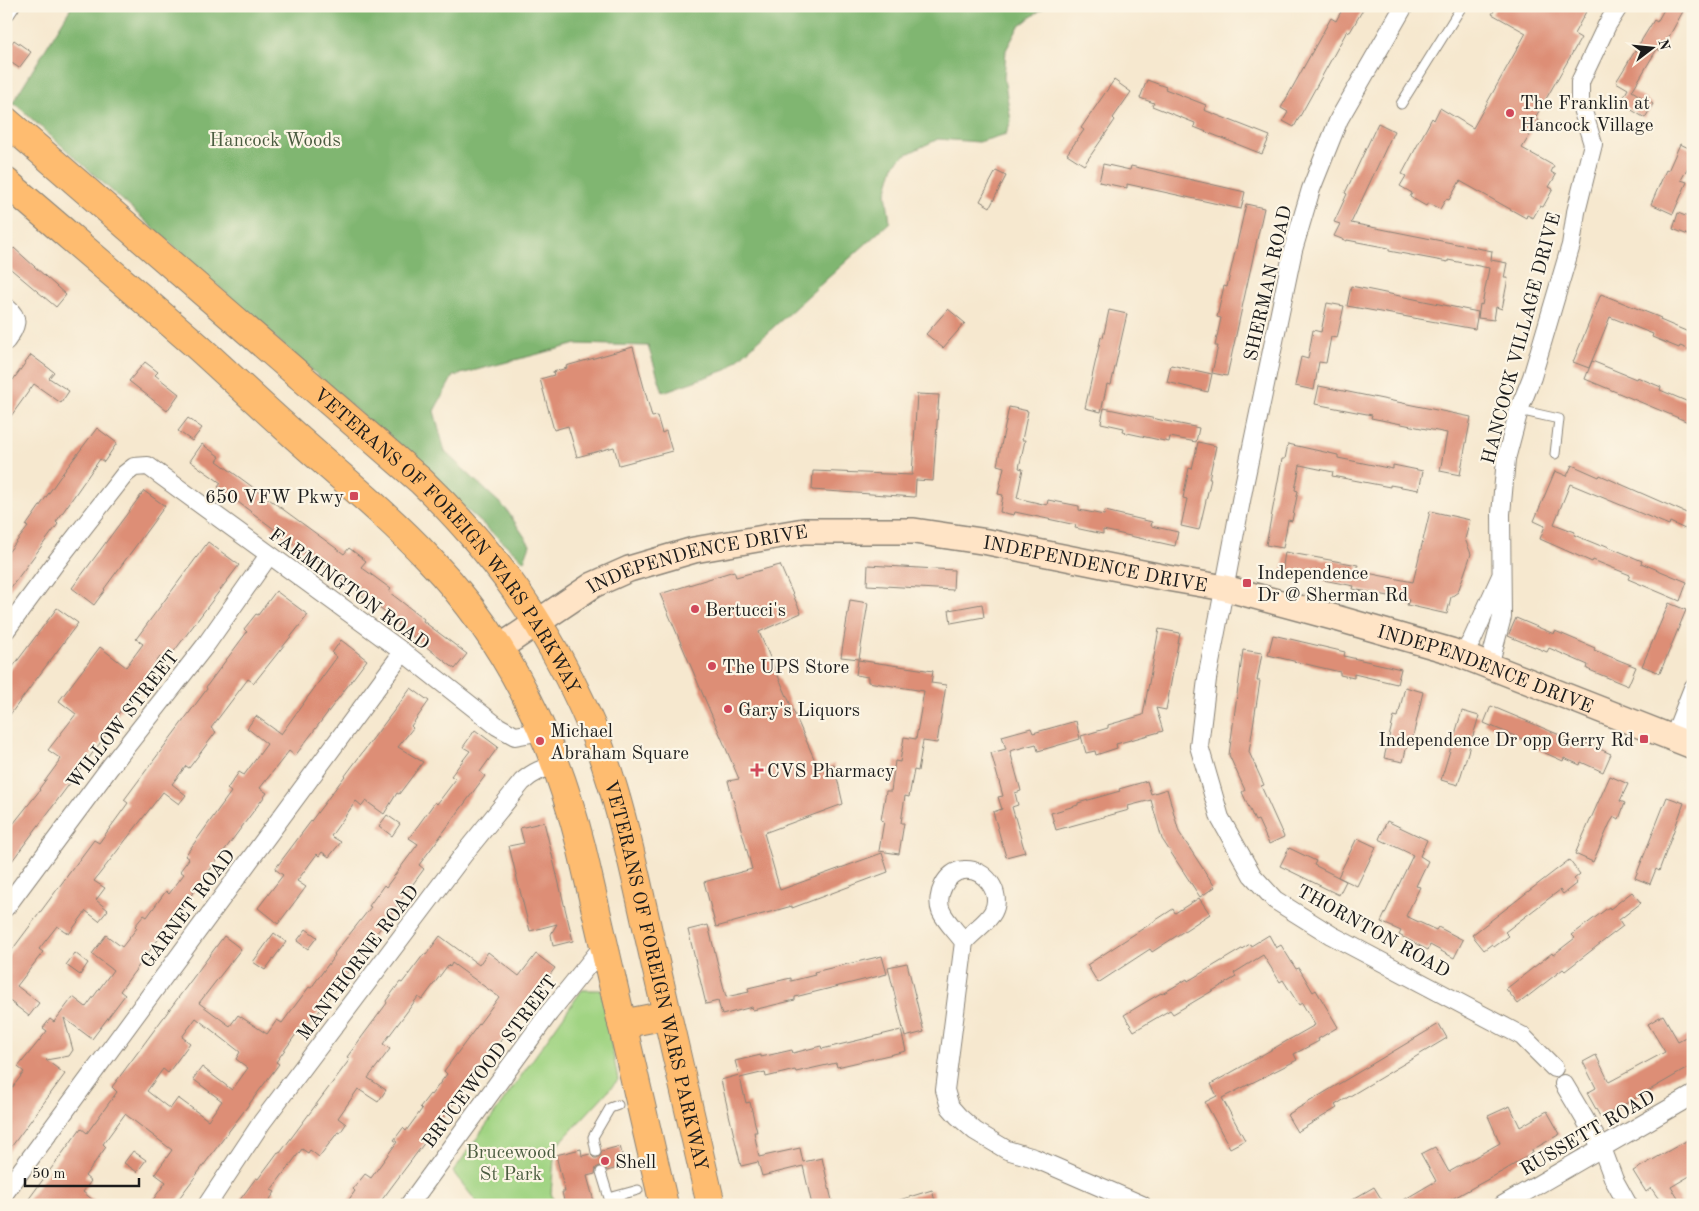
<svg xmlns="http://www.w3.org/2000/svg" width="1699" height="1211" font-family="'Old Standard TT',serif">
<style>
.green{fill:#a1d483;stroke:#5e7850}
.forest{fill:#80b671;stroke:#4e6946}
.building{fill:#dd8e76;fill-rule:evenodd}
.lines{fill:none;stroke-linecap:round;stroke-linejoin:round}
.lane-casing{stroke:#898276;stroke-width:11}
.street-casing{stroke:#898276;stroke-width:20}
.secondary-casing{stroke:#898276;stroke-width:28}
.highway-casing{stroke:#898276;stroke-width:30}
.lane{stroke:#fff;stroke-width:9}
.street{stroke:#fff;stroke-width:18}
.secondary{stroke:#ffe4c6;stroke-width:25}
.highway{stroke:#febc70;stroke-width:28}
.poi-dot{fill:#d1495b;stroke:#fcf5e5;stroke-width:2}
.labels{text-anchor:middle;stroke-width:4.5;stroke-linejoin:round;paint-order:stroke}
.poi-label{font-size:19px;fill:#1c1c1c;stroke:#fcf5e5;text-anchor:start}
.park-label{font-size:19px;fill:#4b5c40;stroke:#fcf5e5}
.street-label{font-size:19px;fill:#1c1c1c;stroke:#fcf5e5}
</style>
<rect width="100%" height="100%" fill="#fcf5e5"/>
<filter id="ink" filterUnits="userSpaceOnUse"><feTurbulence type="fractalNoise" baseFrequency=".02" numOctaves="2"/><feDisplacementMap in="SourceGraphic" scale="10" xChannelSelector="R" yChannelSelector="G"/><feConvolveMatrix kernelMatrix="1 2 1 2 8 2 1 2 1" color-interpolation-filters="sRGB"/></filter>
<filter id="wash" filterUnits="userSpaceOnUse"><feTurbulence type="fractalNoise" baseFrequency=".0096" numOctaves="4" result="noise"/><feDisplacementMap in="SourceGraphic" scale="20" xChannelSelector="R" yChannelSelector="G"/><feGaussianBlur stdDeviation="1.12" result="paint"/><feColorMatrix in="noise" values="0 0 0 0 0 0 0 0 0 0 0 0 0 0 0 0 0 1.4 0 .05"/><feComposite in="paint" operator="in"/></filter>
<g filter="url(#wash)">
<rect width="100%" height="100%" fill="#f6e8cf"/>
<polygon class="green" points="582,990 601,990 618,1080 555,1148 551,1193 555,1205 479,1205 453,1172"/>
<polygon class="forest" points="72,6 1046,6 1019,26 1006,50 1004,78 1011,121 1006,134 979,142 938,139 903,156 894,165 886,193 890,222 726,370 663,392 648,346 577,344 453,376 434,411 445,452 506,509 530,545 524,561 13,102"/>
<g id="blocks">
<g class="building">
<polygon points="1344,6 1365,6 1350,32 1347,31 1294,127 1283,121 1288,112 1281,108 1331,18 1336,21"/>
<polygon points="1497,6 1589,6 1574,34 1581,38 1535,118 1539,120 1522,148 1554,166 1551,172 1556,175 1549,187 1553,189 1543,207 1540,206 1533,218 1527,215 1526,218 1460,181 1449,200 1446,199 1440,209 1428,203 1426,206 1410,197 1412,193 1400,186 1406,176 1402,174 1432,118 1434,120 1440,108 1473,128 1526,33 1492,14"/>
<polygon points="1666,6 1686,6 1661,51 1657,49 1632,91 1653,104 1645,118 1620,103 1628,89 1616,82 1654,20 1657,22"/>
<polygon points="14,40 31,52 19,68 6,59 6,51"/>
<polygon points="1114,80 1131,92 1113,118 1115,120 1084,165 1067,154 1084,130 1081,128"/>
<polygon points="1147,80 1166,87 1165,89 1206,105 1204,110 1270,136 1262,154 1194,127 1195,123 1152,106 1154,103 1140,98"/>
<polygon points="1378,123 1394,131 1351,223 1492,251 1491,260 1507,263 1504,278 1508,278 1502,309 1496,307 1494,320 1478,318 1480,304 1482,305 1489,268 1448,260 1448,262 1389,251 1389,248 1347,240 1347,241 1334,236 1340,224 1334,222 1347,194 1345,193"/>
<polygon points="1680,144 1693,150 1693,158 1681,180 1687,182 1673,214 1651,204 1666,170 1668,171"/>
<polygon points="1103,164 1130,170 1131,166 1245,192 1241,209 1127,184 1127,188 1099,182"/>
<polygon points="996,171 1006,176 990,207 980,201"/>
<polygon points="1246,204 1264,208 1227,376 1212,373 1218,346 1215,346 1221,318 1217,317 1224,286 1227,287"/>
<polygon points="1678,213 1693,219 1693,237 1673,229"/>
<polygon points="14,248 66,295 56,307 6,265 6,256"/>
<polygon points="1351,286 1478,312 1475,329 1347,306"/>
<polygon points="1601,294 1661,318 1660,320 1693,334 1693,351 1680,346 1679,348 1652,337 1653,334 1610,317 1589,368 1573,362"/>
<polygon points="1327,303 1344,306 1337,338 1331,337 1326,363 1319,362 1314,390 1295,386 1301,357 1308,359 1313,330 1321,332"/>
<polygon points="948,309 965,323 943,348 926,334"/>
<polygon points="1109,310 1127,314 1111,385 1107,384 1101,412 1085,408 1101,337 1103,338"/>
<polygon points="633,347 652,417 657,416 662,433 666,431 672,451 619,465 614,447 577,457 568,426 554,430 540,379 554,375 553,372 567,368 566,366"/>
<polygon points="31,355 54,372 49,378 69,391 61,403 34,384 6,423 6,386 11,379 13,380"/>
<polygon points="1592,361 1636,379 1637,377 1661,387 1660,390 1693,404 1693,424 1585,379"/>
<polygon points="145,362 158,372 155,375 179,394 167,411 129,381"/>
<polygon points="1171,365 1212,374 1208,392 1167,382"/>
<polygon points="1319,386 1471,417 1460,475 1440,471 1447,433 1371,418 1372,415 1315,404"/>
<polygon points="917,394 939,395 933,481 916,480 915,497 812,490 813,471 912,475"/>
<polygon points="1009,407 1028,411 1022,440 1025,440 1019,468 1023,469 1017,498 1047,505 1048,500 1079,506 1079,510 1104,515 1105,511 1152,522 1151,526 1178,532 1175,546 1103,530 1103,534 1075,528 1076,525 1015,512 1014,515 1000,512 1003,495 998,494 1004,467 997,465"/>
<polygon points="1104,408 1199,428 1196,442 1170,437 1169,442 1123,432 1124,428 1101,423"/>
<polygon points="188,418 202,428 192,441 178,431"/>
<polygon points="97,428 117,443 104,462 100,459 56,522 58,524 6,594 6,555 28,527 26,526 60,477"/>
<polygon points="1198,442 1216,446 1209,479 1211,479 1199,530 1181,526 1187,499 1183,498 1189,468 1192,469"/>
<polygon points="202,444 220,457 217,461 344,554 349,548 366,561 361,567 391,589 389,592 424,619 423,621 467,654 455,669 386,616 387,614 218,487 221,483 190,461"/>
<polygon points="1288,444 1338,455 1338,458 1393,469 1393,465 1423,471 1419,490 1390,485 1390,487 1332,476 1333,472 1300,465 1295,490 1298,491 1292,521 1288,520 1283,548 1266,545 1282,459 1285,459"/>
<polygon points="1572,465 1599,477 1600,475 1691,515 1685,529 1670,522 1669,525 1570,484 1554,524 1575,532 1574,535 1601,546 1602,544 1642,561 1641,563 1687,582 1680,601 1628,579 1630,575 1593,560 1592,562 1540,539 1545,526 1534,521 1555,471 1567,476"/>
<polygon points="144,491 165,506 104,589 105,590 94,605 72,588"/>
<polygon points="1430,511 1470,520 1465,539 1471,554 1458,592 1451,597 1447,614 1407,605 1409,600 1353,589 1354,586 1282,572 1285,552 1358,565 1357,571 1413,582"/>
<polygon points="208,542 239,565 166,662 160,657 110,725 112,727 6,869 6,833 40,790 39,789 61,759 48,750 76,714 59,701 100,647 126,667 143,644 136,639"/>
<polygon points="780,565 801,613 759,632 819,770 834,764 843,804 764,833 780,890 882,853 888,872 792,908 792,906 716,927 704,882 752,869 728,781 739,779 660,594 734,571 736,577"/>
<polygon points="868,565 954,570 953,590 867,585"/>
<polygon points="276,591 308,615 254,683 248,679 211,728 216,732 189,768 186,766 172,784 186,795 179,804 163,792 94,881 105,888 96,900 108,910 99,921 86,911 69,934 57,926 39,949 43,952 17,986 39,1003 29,1016 7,999 6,1001 6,958 94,840 99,843 128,803 124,800 207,689 206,687 247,632 244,629 256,614 258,615"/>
<polygon points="850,600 868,603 859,659 841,657"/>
<polygon points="1669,603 1686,610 1660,673 1642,666"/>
<polygon points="982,604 984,617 951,623 949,610"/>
<polygon points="57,608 78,623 6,720 6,676"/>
<polygon points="1516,618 1554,634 1555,631 1595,648 1594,650 1636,667 1628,686 1587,669 1588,665 1549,648 1547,652 1508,636"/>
<polygon points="1159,629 1180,633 1166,710 1156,708 1163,731 1116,744 1117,748 1096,755 1095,751 1086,753 1081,736 1108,728 1108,725 1143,715"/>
<polygon points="1273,635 1345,652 1344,656 1401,669 1397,684 1354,674 1354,678 1340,675 1340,672 1268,655"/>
<polygon points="341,640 367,660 295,756 289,751 260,788 267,793 120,991 125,995 92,1039 64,1018 73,1050 69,1056 46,1060 65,1074 6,1154 6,1096 24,1072 18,1067 47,1031 43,1028 50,1019 54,1022 73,997 86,1007 113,970 92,954 106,935 122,947 137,928 135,926 144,915 147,917 166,891 169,894 184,874 180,871 189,859 185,856 231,792 227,789 239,772 244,775 267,744 247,728 256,716 281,734 337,657 332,653"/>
<polygon points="1243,650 1262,653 1257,681 1260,681 1249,752 1264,785 1261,786 1284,837 1269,844 1258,820 1255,821 1242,792 1245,790 1229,755"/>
<polygon points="858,660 933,671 931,683 946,685 937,743 923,741 918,771 914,770 909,797 905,796 901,823 904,823 899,854 879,851 884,821 881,820 886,791 891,791 895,761 900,762 904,737 916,739 924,691 868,682 868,677 856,675"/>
<polygon points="1405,687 1423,692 1412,741 1408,741 1403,762 1384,758 1394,716 1398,717"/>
<polygon points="411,688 429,701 411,726 413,728 398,747 423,762 399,794 397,793 384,814 366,801 362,806 356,801 331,836 341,842 329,857 322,852 319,856 317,854 297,881 306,887 278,924 258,908 283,875 275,869"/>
<polygon points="1491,706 1581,744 1582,741 1611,754 1603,772 1581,762 1580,765 1564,758 1563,761 1534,748 1536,745 1484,723"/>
<polygon points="1462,711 1479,716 1458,785 1441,780"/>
<polygon points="1076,721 1080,739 1038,751 1036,744 1010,751 1021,791 1015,793 1018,805 1012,807 1025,852 1006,857 993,812 1002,809 998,797 1003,796 991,753 1006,749 1002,736 1031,728 1033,733"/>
<path d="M475,730L498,747L480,772L485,776L419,865L424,869L306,1029L302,1026L276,1062L279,1064L174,1205H149L166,1182L155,1174L172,1150L125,1114L103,1144L106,1147L85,1176L91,1181L83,1192L99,1205H35L28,1200L81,1128L87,1133L117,1092L112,1087L224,936L241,949L199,1003L230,1026L238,1015L267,1034L277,1020L282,1023L309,987L311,988L335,955L334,954L371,907L369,906L384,885L386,887L418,844L409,838L435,802L437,804L456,779L451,776L470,751L463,747ZM196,1018L240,1052L236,1059L248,1068L232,1090L202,1067L193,1079L222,1101L208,1120L178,1098L170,1109L147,1091L163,1069L168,1073L190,1043L182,1037Z"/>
<polygon points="1610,776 1628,784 1620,801 1625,803 1619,819 1614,817 1610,823 1593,862 1575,854"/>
<polygon points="1147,781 1151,794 1167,789 1179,832 1215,887 1200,897 1162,839 1151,800 1128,806 1129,810 1056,830 1051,813 1078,805 1078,803 1120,791 1119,789"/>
<polygon points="1667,797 1684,803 1659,871 1656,869 1650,884 1635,878"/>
<polygon points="387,815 400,824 392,836 379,826"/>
<polygon points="1387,821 1427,840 1420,856 1428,861 1416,886 1420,887 1406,916 1436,930 1438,927 1463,940 1454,958 1430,945 1428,950 1399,935 1401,931 1381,922 1413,855 1379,839"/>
<polygon points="544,822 573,941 553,946 551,934 557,924 530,931 509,846 524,843 520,828"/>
<polygon points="1357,838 1376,847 1357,886 1338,877"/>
<polygon points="1289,848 1316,861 1314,865 1346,881 1339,895 1280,866"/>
<polygon points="1569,860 1580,874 1574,879 1577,883 1563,894 1560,890 1505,932 1509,936 1494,947 1492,944 1484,950 1472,935"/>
<polygon points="1632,892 1641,903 1619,920 1623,926 1565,971 1563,969 1518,1004 1506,989 1552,953 1553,955 1575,938 1572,935 1609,907 1610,909"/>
<polygon points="1199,898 1210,914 1152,952 1150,949 1098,983 1087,965 1173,909 1175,913"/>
<polygon points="708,925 726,997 749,992 748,988 791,978 791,981 815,975 814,972 882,956 887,974 795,997 795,1000 753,1010 752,1007 722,1015 718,1001 706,1004 688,930"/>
<polygon points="306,929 317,937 308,949 297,941"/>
<polygon points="274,933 286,942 265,970 253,962"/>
<polygon points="1269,935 1276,948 1281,945 1296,969 1299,968 1313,992 1316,990 1338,1027 1318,1039 1319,1041 1294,1054 1297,1060 1222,1098 1245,1140 1230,1148 1205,1102 1217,1096 1211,1084 1315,1025 1302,1003 1299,1005 1283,980 1280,982 1263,955 1234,973 1236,977 1173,1014 1170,1010 1134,1031 1124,1015 1161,993 1162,994 1187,979 1188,981 1250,944 1251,946"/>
<polygon points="440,936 479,965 488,952 519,976 536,954 555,968 378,1205 345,1205 355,1191 353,1189 365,1174 371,1178 397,1142 394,1140 403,1128 406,1131 422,1109 420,1107 430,1094 431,1095 447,1074 444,1071 499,997 452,963 450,967 448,965 422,1000 418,997 383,1044 390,1049 368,1078 386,1090 378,1102 358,1089 338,1118 346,1124 340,1133 338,1132 319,1157 310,1150 308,1153 302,1149 271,1190 275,1192 266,1205 236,1205 256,1178 258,1179 278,1152 280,1153 350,1059 347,1057 387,1003 386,1001 400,982 402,983 424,954 426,955"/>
<polygon points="75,953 88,963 80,975 66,965"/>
<polygon points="907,963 924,1032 905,1037 888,967"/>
<polygon points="1663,1015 1678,1041 1693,1033 1693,1065 1601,1118 1587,1093 1596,1088 1583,1062 1596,1055 1609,1082 1665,1052 1648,1024"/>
<polygon points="1439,1024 1447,1038 1335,1105 1337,1108 1297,1132 1287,1115"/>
<polygon points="901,1030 906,1051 837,1067 836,1063 796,1072 795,1070 766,1077 765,1072 740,1078 746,1103 750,1102 757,1132 754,1132 759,1157 800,1148 803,1162 822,1158 833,1205 812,1205 803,1166 762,1176 758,1162 741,1166 721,1080 739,1075 735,1061 761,1055 761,1057 792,1050 793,1053 821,1046 822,1049"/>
<polygon points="1510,1106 1520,1127 1547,1111 1560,1134 1532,1150 1533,1153 1505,1170 1441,1205 1395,1205 1436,1181 1421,1154 1435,1147 1449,1172 1500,1143 1488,1116"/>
<polygon points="1693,1137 1693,1174 1671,1187 1682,1205 1663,1205 1651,1188 1646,1192 1633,1171"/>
<polygon points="620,1146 625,1166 607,1171 605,1167 600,1166 596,1168 595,1174 587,1176 595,1205 565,1205 562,1192 565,1192 556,1155 581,1149 582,1156 590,1154 594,1158 597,1158 600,1156 602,1151"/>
<polygon points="133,1151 146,1160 137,1172 124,1163"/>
<polygon points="1374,1187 1385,1205 1343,1205"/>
<polygon points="932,1190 936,1205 894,1205 893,1202"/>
</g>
</g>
</g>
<g filter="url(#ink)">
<use href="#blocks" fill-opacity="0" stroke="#898276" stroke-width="1"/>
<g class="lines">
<g class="lane-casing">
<g id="lane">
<polyline points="1401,104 1462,6"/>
<polyline points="1519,410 1559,419 1555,454"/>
<polyline points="596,1152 593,1137 610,1108 618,1105"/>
<polyline points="601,1172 609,1198 638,1190"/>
</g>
</g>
<g class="street-casing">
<g id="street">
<polyline points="1404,6 1339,119 1311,189 1293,250 1244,485 1207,679 1199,746 1220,818 1252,875 1275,900 1331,935 1522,1036 1554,1068"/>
<polyline points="6,12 10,6"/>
<path d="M6,307C21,319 16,326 6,341"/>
<polyline points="6,630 57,561 125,474 134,467 148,466 403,652 497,726 515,736 543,731"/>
<polyline points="1462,656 1472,640 1500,578"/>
<polyline points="1489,666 1502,617 1501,514 1506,459 1519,410 1532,377 1571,245 1576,212 1593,144 1580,102 1580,82 1607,25 1619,6"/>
<polyline points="1673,739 1693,688"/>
<polyline points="6,907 110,767 205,646 269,555"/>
<path d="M964,942C957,932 946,922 941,911C935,896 946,871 964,870C985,868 1003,893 993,912C988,922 972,932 964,942L945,1090L950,1107L958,1116L975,1131L1007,1150L1034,1158L1142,1205"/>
<polyline points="1564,1084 1602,1148 1614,1180 1628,1205"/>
<polyline points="6,1191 403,652"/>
<path d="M207,1205L262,1122L467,850L522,782C533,772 543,768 557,765"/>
<polyline points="409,1205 549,1013 604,945"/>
<polyline points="1503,1205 1693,1095"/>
</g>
</g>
<g class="secondary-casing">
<g id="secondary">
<path id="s1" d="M499,648L593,585L629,569L694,550L804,531H914L988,542L1167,578L1225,588L1336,618L1451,651L1693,746"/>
</g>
</g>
<g class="highway-casing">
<g id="highway">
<path id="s2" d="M6,121L421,481C493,550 552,633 591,725C619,793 633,865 649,936C670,1026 690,1115 711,1205"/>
<path d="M6,182C70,237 134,291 197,346C226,372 254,399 283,425C332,470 384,511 429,559C508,641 553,737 581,846L664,1205"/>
<polyline points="622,1024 667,1015"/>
</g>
</g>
<use href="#lane" class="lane"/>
<use href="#street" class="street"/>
<use href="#secondary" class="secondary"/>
<use href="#highway" class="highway"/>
</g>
</g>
<g class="poi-dot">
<circle cx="1510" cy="113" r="5"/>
<rect x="349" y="491" width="10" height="10" rx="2.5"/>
<rect x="1242" y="578" width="10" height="10" rx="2.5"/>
<circle cx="695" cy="609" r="5"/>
<circle cx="712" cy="666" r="5"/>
<circle cx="728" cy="709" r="5"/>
<rect x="1639" y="734" width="10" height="10" rx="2.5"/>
<circle cx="540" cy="741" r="5"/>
<path d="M754.5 762.5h5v5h5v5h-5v5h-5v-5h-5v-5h5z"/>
<circle cx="605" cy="1161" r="5"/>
</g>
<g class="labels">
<g class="poi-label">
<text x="1520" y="109">The Franklin at<tspan x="1520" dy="22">Hancock Village</tspan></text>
<text x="344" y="503" text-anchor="end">650 VFW Pkwy</text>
<text x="1257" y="579">Independence<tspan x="1257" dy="22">Dr @ Sherman Rd</tspan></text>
<text x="705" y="616">Bertucci's</text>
<text x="722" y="673">The UPS Store</text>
<text x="738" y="716">Gary's Liquors</text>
<text x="550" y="737">Michael<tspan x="550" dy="22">Abraham Square</tspan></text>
<text x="1634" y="746" text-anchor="end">Independence Dr opp Gerry Rd</text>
<text x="767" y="777">CVS Pharmacy</text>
<text x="615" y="1168">Shell</text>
</g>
<g class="park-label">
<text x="275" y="146">Hancock Woods</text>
<text x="511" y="1158">Brucewood<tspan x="511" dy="22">St Park</tspan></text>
</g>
<g class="street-label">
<text transform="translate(1267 283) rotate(-77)" y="7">SHERMAN ROAD</text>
<text transform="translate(1520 338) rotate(-75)" y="7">HANCOCK VILLAGE DRIVE</text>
<text dy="7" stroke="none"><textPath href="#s2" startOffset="612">VETERANS OF FOREIGN WARS PARKWAY</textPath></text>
<text dy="7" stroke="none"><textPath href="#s1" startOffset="221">INDEPENDENCE DRIVE</textPath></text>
<text dy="7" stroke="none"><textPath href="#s1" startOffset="626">INDEPENDENCE DRIVE</textPath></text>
<text transform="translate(350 588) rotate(36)" y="7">FARMINGTON ROAD</text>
<text dy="7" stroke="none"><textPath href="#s1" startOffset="1031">INDEPENDENCE DRIVE</textPath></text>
<text transform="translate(122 719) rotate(-52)" y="7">WILLOW STREET</text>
<text transform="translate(187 908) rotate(-53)" y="7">GARNET ROAD</text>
<text transform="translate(1374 930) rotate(29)" y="7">THORNTON ROAD</text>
<text transform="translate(357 962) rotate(-53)" y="7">MANTHORNE ROAD</text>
<text dy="7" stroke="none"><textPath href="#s2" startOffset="1108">VETERANS OF FOREIGN WARS PARKWAY</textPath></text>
<text transform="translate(489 1061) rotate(-53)" y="7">BRUCEWOOD STREET</text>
<text transform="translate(1587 1132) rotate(-30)" y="7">RUSSETT ROAD</text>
</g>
</g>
<rect width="1699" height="1211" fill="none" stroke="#fcf5e5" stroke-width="25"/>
<g transform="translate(1652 48) rotate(74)" stroke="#fcf5e5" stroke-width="4" paint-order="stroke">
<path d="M0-4L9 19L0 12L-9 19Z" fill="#1c1c1c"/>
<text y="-8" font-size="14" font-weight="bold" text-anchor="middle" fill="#1c1c1c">N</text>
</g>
<path d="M25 1178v8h114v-8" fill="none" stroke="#1c1c1c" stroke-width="2.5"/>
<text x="32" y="1178" font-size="15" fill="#1c1c1c" stroke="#fcf5e5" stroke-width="4" paint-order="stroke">50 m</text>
</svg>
